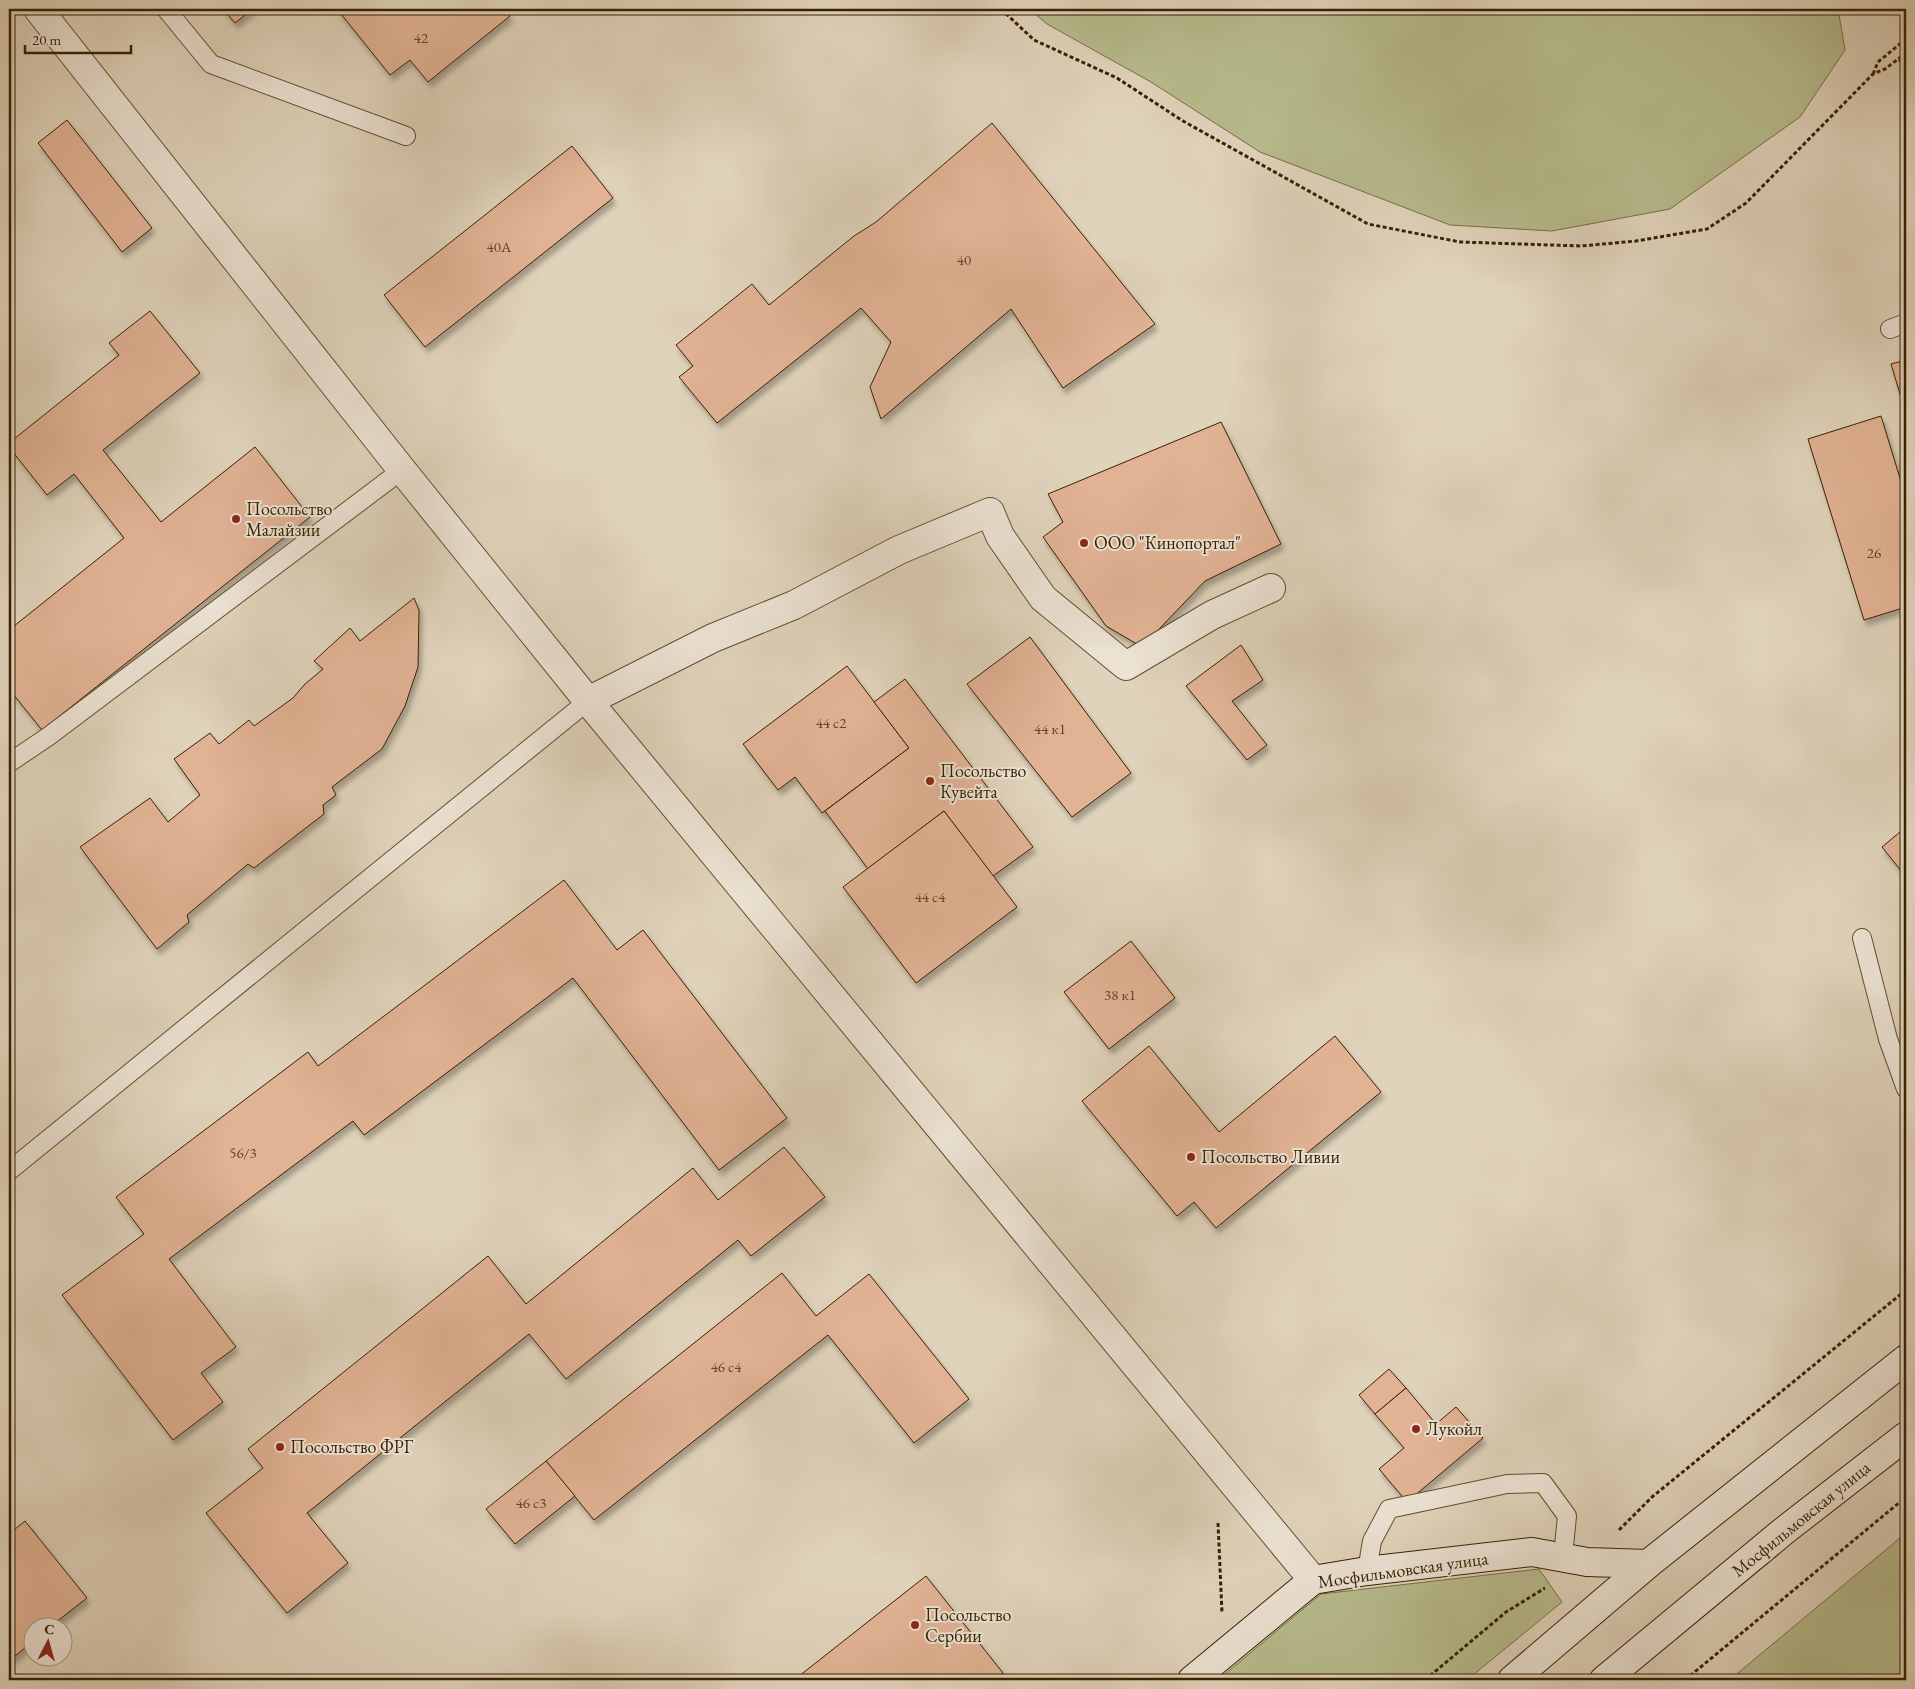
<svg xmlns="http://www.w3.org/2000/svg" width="1915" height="1689" font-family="'EB Garamond',serif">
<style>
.green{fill:#b7bb8d;stroke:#786e46}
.building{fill:#e1b294;stroke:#382100;filter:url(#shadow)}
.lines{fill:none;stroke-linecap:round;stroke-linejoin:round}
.lane-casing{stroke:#624e2f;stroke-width:20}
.street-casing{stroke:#624e2f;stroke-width:30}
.secondary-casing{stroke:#382100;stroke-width:30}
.path{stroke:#382100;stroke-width:3;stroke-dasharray:4 2.5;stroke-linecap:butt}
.lane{stroke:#ebe2d3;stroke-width:18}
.street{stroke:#ebe2d3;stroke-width:28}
.secondary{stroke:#ebe2d3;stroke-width:28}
.poi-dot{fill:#8f2418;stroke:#ebe2d3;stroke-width:2}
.labels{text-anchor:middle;stroke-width:4;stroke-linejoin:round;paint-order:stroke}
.number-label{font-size:15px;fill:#624525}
.poi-label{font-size:18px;fill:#382100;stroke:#ebe2d3;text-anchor:start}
.street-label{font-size:18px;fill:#382100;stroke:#ebe2d3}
</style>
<defs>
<filter id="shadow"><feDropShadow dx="3" dy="5.5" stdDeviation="2.5" flood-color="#0004"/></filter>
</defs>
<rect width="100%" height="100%" fill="#e0d3bb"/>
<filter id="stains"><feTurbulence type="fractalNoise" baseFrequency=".004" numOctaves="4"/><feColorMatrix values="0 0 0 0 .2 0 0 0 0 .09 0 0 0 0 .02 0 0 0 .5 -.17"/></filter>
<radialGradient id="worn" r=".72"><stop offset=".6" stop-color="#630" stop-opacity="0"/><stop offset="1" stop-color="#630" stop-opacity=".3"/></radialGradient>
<g class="green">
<polygon points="1029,9 1838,9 1845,50 1800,117 1670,209 1552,231 1450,225 1260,152 1151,82 1047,24"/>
<polygon points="1906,1533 1906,1680 1731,1680 1738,1673"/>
<polygon points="1539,1569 1562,1602 1467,1680 1218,1680 1321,1594"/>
</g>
<g class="building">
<polygon points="223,9 253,9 235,23"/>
<polygon points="337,9 504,9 510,16 428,82 410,60 390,75"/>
<polygon points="67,120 152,228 122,252 38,143"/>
<polygon points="992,123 1155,324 1063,388 1011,309 881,419 870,387 891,342 861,308 717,423 679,377 693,366 676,345 752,284 769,305 854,236 876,222"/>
<polygon points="572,146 613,198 425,347 384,295"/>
<polygon points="150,311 200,373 103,450 161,522 255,447 310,517 42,730 9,689 9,630 124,538 74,474 47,495 9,447 9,443 119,355 109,343"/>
<polygon points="1906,360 1906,414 1891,364"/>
<polygon points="1881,416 1906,498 1906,607 1864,620 1808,439"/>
<polygon points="1221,422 1281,544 1205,581 1142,647 1106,626 1043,537 1063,522 1048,494"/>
<polygon points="414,598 419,610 418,667 405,706 382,749 332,787 336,795 323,805 324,814 254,868 248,864 187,915 189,922 157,949 80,847 150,798 168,822 200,795 174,759 210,733 219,744 249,720 254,726 293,698 305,684 323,669 314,661 350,628 360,641"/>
<polygon points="1030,637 1131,773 1072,817 967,684"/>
<polygon points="1241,645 1263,680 1232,701 1267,745 1247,760 1186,686"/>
<polygon points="847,666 909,748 822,813 795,777 778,790 743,744"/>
<polygon points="905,679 1033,847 993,876 944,811 868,869 825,811 909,748 874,702"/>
<polygon points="944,811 1017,907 916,983 843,887"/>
<polygon points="1906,827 1906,877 1882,847"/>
<polygon points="564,880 617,950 643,930 787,1118 719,1170 573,978 364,1135 353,1121 169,1259 236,1347 201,1373 223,1402 173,1440 62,1295 144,1234 116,1197 308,1052 318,1066"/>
<polygon points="1131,941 1175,998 1109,1049 1064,992"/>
<polygon points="1335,1036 1381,1092 1216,1228 1194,1202 1177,1216 1082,1101 1149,1046 1219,1132"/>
<polygon points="784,1147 825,1197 751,1256 738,1240 566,1379 529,1334 307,1513 348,1563 287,1613 206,1513 263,1468 248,1449 488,1256 526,1304 693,1168 718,1200"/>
<polygon points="782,1273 816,1316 869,1274 969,1399 914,1443 828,1335 594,1520 546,1461"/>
<polygon points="1389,1369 1406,1388 1375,1414 1359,1395"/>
<polygon points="1406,1388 1436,1424 1456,1407 1483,1438 1407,1502 1379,1469 1404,1448 1375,1414"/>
<polygon points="546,1461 575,1496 515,1544 486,1509"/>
<polygon points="25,1521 87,1598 51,1626 32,1626 32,1642 9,1661 9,1534"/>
<polygon points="926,1576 1003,1673 994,1680 794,1680"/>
</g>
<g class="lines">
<g class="lane-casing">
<g id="lane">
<polyline points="166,9 211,64 406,136"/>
<polyline points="1890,329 1906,323"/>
<polyline points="9,763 49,736 402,470"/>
<polyline points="1862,938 1888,1039 1906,1089"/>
<polyline points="9,1171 588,701"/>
<polyline points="1367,1571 1372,1541 1389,1509 1507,1484 1543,1483 1567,1516 1563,1556"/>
</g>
</g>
<g class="street-casing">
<g id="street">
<polyline points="38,9 402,470 588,701 1313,1580"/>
<polyline points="588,701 713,638 794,605 899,550 990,512 1000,536 1043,598 1126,666 1212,615 1271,588"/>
</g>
</g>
<g class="secondary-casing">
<g id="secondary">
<polyline points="1192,1680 1313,1580 1367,1571 1532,1552 1587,1562 1648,1564"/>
<polyline points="1512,1680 1648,1564 1906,1359"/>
<polyline points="1604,1680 1785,1530 1906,1436"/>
</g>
</g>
<g class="path">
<polyline points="1001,9 1034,40 1117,78 1183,121 1368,224 1460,242 1581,246 1636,241 1707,229 1746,203 1873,74 1885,69 1906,53"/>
<polyline points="1899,59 1906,68"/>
<polyline points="1873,74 1878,62 1906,39"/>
<polyline points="1218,1523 1222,1613"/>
<polyline points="1619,1530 1652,1497 1906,1290"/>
<polyline points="1425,1680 1506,1612 1545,1588"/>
<polyline points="1685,1680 1906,1497"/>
</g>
<use href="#lane" class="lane"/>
<use href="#street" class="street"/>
<use href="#secondary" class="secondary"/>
</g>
<g class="poi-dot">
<circle cx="236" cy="519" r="5"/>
<circle cx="1084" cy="543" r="5"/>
<circle cx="930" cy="781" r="5"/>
<circle cx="1191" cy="1157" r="5"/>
<circle cx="1416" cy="1429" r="5"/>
<circle cx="280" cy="1447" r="5"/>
<circle cx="915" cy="1625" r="5"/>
</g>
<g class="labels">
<g class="number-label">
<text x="421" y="43">42</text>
<text x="499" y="252">40А</text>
<text x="964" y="265">40</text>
<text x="1874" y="558">26</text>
<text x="831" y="728">44 с2</text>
<text x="1050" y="734">44 к1</text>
<text x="930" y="902">44 с4</text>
<text x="1120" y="1000">38 к1</text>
<text x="243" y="1158">56/3</text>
<text x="726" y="1372">46 с4</text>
<text x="531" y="1508">46 с3</text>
</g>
<g class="poi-label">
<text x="246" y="515">Посольство<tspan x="246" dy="21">Малайзии</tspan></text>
<text x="1094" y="549">ООО "Кинопортал"</text>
<text x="940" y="777">Посольство<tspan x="940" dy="21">Кувейта</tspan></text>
<text x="1201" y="1163">Посольство Ливии</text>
<text x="1426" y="1435">Лукойл</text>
<text x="290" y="1453">Посольство ФРГ</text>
<text x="925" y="1621">Посольство<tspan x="925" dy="21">Сербии</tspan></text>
</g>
<g class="street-label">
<text transform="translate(1801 1519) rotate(-39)" y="6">Мосфильмовская улица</text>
<text transform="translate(1403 1570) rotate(-8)" y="6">Мосфильмовская улица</text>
</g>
</g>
<rect width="1915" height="1689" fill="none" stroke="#e0d3bb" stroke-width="30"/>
<rect x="10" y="10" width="1895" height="1669" fill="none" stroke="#382100" stroke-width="2.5"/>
<rect x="15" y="15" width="1885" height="1659" fill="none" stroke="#382100"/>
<g transform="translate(48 1642) rotate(6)"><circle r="24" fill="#ebe2d3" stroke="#a3957f"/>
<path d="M0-4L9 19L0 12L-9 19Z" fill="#8f2418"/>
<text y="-8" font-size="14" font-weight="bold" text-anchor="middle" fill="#382100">С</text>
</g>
<path d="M25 45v8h106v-8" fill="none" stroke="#382100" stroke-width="2.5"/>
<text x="32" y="45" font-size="15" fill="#382100" stroke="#ebe2d3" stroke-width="4" paint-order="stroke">20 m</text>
<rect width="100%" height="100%" filter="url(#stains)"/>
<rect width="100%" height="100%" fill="url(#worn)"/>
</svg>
